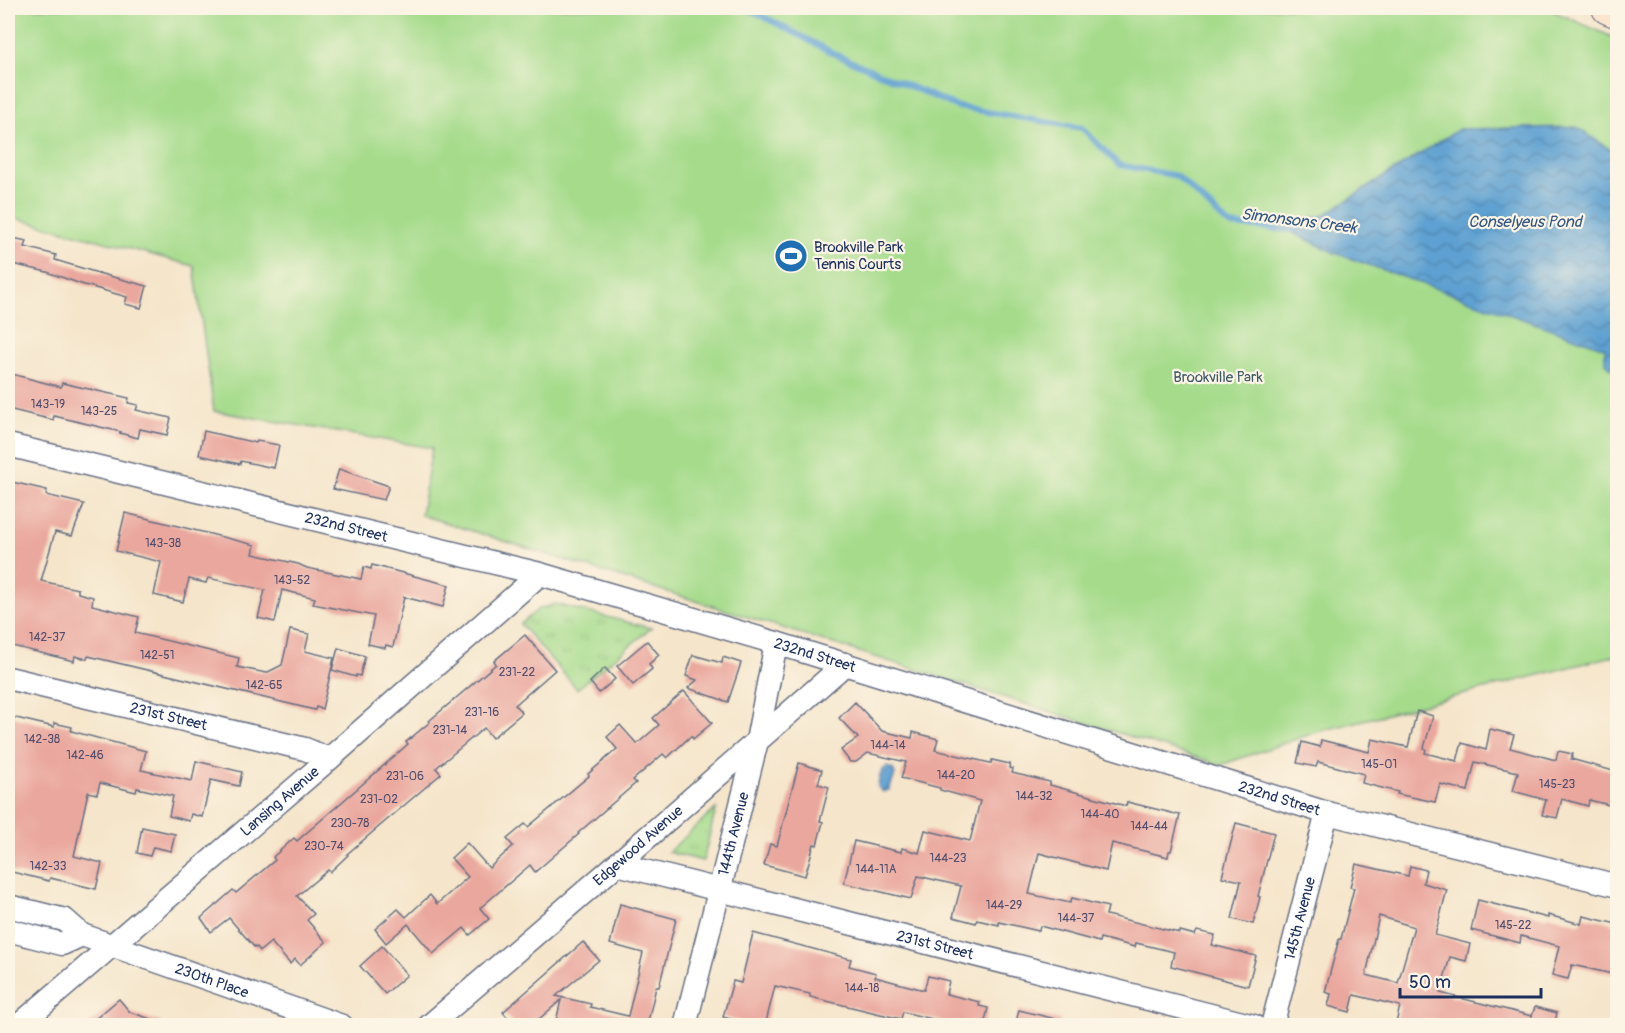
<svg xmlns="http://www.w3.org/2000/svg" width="1625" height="1033" font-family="Pangolin,sans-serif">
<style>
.grass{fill:url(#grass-tufts);stroke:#608574;stroke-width:1.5}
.green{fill:#a5db8b;stroke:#608574;stroke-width:1.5}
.water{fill:url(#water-waves);stroke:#3c6898;stroke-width:1.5}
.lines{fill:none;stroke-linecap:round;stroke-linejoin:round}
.stream{stroke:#5da0d1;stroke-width:6}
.building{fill:#eaa79e;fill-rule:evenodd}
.street-casing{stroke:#676f84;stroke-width:25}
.secondary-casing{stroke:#676f84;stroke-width:34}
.street{stroke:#fff;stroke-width:22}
.secondary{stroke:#fce5cf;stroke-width:32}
.labels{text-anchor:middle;stroke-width:4.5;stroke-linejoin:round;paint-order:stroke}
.number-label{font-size:12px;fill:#4f4d6e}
.poi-label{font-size:15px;fill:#1b2f5e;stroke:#fcf5e5;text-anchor:start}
.park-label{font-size:15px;fill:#3e5a69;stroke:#fcf5e5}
.street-label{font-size:15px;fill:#1b2f5e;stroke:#fcf5e5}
.water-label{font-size:16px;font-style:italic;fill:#325786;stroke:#fcf5e5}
</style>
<defs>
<pattern id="grass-tufts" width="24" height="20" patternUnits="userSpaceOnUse" patternTransform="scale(1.5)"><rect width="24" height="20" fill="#a5db8b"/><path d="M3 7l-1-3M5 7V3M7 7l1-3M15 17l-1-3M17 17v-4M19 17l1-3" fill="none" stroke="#8dbc7a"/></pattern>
<pattern id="water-waves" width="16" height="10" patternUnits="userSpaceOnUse" patternTransform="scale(1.5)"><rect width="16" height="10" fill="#5da0d1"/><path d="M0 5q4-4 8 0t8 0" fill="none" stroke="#4c83ad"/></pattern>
</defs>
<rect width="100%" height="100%" fill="#fcf5e5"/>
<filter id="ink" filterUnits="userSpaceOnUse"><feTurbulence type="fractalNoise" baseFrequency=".0167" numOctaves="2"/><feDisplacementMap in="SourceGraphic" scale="12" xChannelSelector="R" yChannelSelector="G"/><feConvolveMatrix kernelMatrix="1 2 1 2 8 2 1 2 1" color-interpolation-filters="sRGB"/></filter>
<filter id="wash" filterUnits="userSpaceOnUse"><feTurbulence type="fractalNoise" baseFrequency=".008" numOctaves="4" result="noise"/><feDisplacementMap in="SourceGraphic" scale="24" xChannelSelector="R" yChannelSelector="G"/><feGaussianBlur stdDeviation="1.35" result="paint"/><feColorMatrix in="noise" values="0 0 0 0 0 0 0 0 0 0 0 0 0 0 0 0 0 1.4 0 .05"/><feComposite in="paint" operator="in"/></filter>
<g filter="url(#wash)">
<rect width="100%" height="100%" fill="#f5e5ca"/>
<g class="grass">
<polygon points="555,604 651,628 577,689 520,624 539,609"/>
<polygon points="716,809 703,861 668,852"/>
</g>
<polygon class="green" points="8,8 1546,8 1617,39 1617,655 1317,732 1221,765 421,515 432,448 214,411 194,266 8,216"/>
<g class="water">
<path d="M1577,127L1617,154V373C1605,364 1604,363 1605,348L1335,253L1285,229L1293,222L1324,215L1459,129Z"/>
<path d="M887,767L893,769L895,775L889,790L883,792L878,787C879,780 880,770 887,767Z"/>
</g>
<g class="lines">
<polyline class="stream" points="747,8 839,56 958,107 1082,128 1119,165 1177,176 1229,225 1292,230"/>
</g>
<g id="blocks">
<g class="building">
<polygon points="8,237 27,241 25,247 56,255 55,260 98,273 147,286 141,308 125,304 127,297 81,284 47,272 8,263"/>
<polygon points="8,373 61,387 62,383 129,398 128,403 138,405 136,410 171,418 167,435 140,429 138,438 120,433 121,432 54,416 53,420 8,409"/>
<polygon points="204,431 256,443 257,441 279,445 274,468 241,461 240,464 199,455"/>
<polygon points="339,469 389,486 384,500 333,489"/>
<polygon points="12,482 47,490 46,495 84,504 72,536 55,532 41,581 78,589 78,593 93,597 92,605 139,617 135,633 239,658 237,667 266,673 282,665 290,630 309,634 305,651 334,658 322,709 316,707 315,710 88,656 87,659 75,656 74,661 8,645 8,486 11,486"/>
<polygon points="125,513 255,545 253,554 298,564 307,568 361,579 364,567 371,569 372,565 449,585 443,607 404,597 393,647 386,645 385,648 368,644 374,616 313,604 315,598 282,590 275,622 258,618 265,590 208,578 206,583 189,579 183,602 154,595 161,562 116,551"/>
<polygon points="525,635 555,670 515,705 522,713 492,738 484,728 436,768 441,774 347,854 348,855 330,872 328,870 297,896 314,914 307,920 326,942 300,965 295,959 290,964 271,942 260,951 257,947 255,948 229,918 211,932 201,918 233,890 236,893 275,860 273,857 294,838 297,841 381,768 408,744 406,742 430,722 429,721 496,664 494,661"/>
<polygon points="647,641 659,655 649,664 652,669 633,685 617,666"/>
<polygon points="338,648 365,656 360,676 356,675 356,677 332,670"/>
<polygon points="693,655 722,663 723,657 741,663 728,702 688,688 697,680 686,676"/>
<polygon points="605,668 615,679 599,693 590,682"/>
<polygon points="684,691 712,723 693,739 691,736 667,758 663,754 633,780 636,783 578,833 579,834 535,872 530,865 480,908 489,919 470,935 464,928 433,954 408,924 386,943 375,929 398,909 406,917 430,895 437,904 468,877 451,858 467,843 489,868 513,846 507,839 525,824 528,827 589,776 588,774 617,749 607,737 620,725 637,744 659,725 653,718"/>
<polygon points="855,702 882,731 912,738 913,732 938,739 935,750 990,763 991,763 992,760 1010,764 1009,768 1013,769 1012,773 1050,782 1050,785 1126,806 1127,802 1180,815 1171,851 1169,851 1168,857 1112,843 1106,871 1039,853 1029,894 1070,903 1072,898 1108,907 1106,915 1179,933 1180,931 1195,935 1197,931 1215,935 1212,945 1256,956 1248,986 1171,966 1174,952 1136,943 1135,947 1100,938 1099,942 1040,926 1039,931 999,922 999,925 977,920 976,923 953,917 961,886 918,876 911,899 844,883 854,841 901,852 902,848 919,853 925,830 970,841 980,801 940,790 940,788 901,778 906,762 868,753 856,762 850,762 841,750 858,738 839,718"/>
<polygon points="1417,711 1433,716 1424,748 1426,749 1425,753 1457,761 1462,743 1486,750 1490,729 1514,735 1510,748 1556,760 1558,751 1573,754 1571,759 1617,772 1617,807 1589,800 1588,806 1562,799 1557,818 1542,815 1546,800 1513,791 1518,772 1475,762 1468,791 1440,784 1435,802 1397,794 1398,792 1362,783 1364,774 1318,762 1316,767 1297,763 1302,742 1320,747 1321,740 1369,752 1372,739 1408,747"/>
<polygon points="8,716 54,727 54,723 72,727 71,731 146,751 141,770 192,781 196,761 242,772 239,786 211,780 202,817 191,814 189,821 169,816 173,796 137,788 136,792 100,783 97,794 88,792 74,856 102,863 96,889 50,878 49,881 8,871"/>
<polygon points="799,763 822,770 818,784 829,787 820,821 823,822 817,845 814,844 805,876 764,865 770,844 777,846"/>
<polygon points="1236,823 1274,833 1258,896 1260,897 1253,924 1232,919 1241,881 1222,877"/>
<polygon points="142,827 175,834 171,851 153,847 150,856 137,853"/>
<path d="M1356,864L1408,876L1410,866L1426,870L1423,883L1447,890L1435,935L1470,944L1466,961L1450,957L1440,993L1532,1016L1535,1007L1557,1013L1554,1026H1442L1428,1022L1427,1026H1405L1396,1023L1400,1006L1354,995L1350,1012L1328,1006L1331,994L1325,992L1339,939H1341L1354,888L1350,887ZM1379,916L1414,927L1398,983L1366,975Z"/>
<polygon points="1478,900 1548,918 1548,915 1581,924 1583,916 1617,924 1617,975 1572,965 1568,979 1552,975 1559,946 1521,936 1520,943 1471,930"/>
<polygon points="620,904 676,919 659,987 656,987 647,1026 555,1026 561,1000 531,1026 515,1026 503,1012 583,942 599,960 556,996 591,1004 590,1007 628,1016 643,953 610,944"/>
<polygon points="753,933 851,959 849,966 876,973 875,977 924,990 928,976 949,981 946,994 980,1002 979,1006 988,1008 984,1026 961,1026 903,1012 901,1019 810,997 810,994 775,986 765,1026 755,1026 723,1017 733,981 741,983"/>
<polygon points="382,946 407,975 385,994 360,966"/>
<polygon points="119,999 130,1012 163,1023 163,1026 87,1026"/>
<polygon points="1019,1010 1060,1020 1059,1026 1015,1026"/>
</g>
</g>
</g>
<g filter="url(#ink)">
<use href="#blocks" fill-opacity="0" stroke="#676f84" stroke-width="1.5"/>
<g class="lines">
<g class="street-casing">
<g id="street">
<path id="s1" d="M8,445L540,574L776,643L1327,813L1618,886"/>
<path id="s2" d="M8,678L305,749L329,759"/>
<path id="s3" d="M617,864L1254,1026"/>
<path id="s4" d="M8,906L65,920L82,935L342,1026"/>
<polyline points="8,930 62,944 82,935"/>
<path id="s5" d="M18,1026L329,759L540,574"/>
<path id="s6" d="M429,1026L617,864L845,664"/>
<path id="s7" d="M685,1026L757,741L776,643"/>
<path id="s8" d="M1272,1026L1327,813"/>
</g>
</g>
<g class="secondary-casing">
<polyline id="secondary" points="1608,8 1618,12"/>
</g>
<use href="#street" class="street"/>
<use href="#secondary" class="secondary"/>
</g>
</g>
<defs>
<g id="stadium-disc" transform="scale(1.725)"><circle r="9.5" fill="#1f6fb2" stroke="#fcf5e5"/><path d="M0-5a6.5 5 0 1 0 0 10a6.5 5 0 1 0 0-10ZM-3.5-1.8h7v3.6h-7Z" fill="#fff"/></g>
</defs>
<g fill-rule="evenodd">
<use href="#stadium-disc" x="791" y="256"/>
</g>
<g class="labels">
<g class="number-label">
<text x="48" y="408">143-19</text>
<text x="99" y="415">143-25</text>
<text x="163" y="547">143-38</text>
<text x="292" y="584">143-52</text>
<text x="47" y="641">142-37</text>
<text x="157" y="659">142-51</text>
<text x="517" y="676">231-22</text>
<text x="264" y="689">142-65</text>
<text x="482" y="716">231-16</text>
<text x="450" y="734">231-14</text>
<text x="42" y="743">142-38</text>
<text x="888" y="749">144-14</text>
<text x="85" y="759">142-46</text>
<text x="1379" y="768">145-01</text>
<text x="956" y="779">144-20</text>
<text x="405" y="780">231-06</text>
<text x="1557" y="788">145-23</text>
<text x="1034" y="800">144-32</text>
<text x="379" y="803">231-02</text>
<text x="1100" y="818">144-40</text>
<text x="350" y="827">230-78</text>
<text x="1149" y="830">144-44</text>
<text x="324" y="850">230-74</text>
<text x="948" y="862">144-23</text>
<text x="48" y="870">142-33</text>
<text x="876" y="873">144-11A</text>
<text x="1004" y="909">144-29</text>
<text x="1076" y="922">144-37</text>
<text x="1513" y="929">145-22</text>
<text x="862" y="992">144-18</text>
</g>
<g class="poi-label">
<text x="814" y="252">Brookville Park<tspan x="814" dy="17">Tennis Courts</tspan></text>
</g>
<g class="park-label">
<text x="1218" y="382">Brookville Park</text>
</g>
<g class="street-label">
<text dy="5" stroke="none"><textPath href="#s1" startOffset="348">232nd Street</textPath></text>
<text dy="5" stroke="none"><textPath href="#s1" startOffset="834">232nd Street</textPath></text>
<text dy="5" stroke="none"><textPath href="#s2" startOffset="165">231st Street</textPath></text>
<text dy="5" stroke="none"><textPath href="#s1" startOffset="1320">232nd Street</textPath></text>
<text dy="5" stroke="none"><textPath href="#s5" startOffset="345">Lansing Avenue</textPath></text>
<text dy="5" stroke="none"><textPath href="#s7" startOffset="198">144th Avenue</textPath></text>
<text dy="5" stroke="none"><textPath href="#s6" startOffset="276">Edgewood Avenue</textPath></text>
<text dy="5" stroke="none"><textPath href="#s8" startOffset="111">145th Avenue</textPath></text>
<text dy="5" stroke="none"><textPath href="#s3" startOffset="328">231st Street</textPath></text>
<text dy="5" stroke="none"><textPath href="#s4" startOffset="219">230th Place</textPath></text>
</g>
<g class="water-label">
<text transform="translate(1299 220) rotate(7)" y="6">Simonsons Creek</text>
<text x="1525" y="227">Conselyeus Pond</text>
</g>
</g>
<rect width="1625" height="1033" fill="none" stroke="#fcf5e5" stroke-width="30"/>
<path d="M1400 988v9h141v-9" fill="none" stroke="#1b2f5e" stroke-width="3"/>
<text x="1409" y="988" font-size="18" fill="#1b2f5e" stroke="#fcf5e5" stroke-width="4.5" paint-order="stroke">50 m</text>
</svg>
